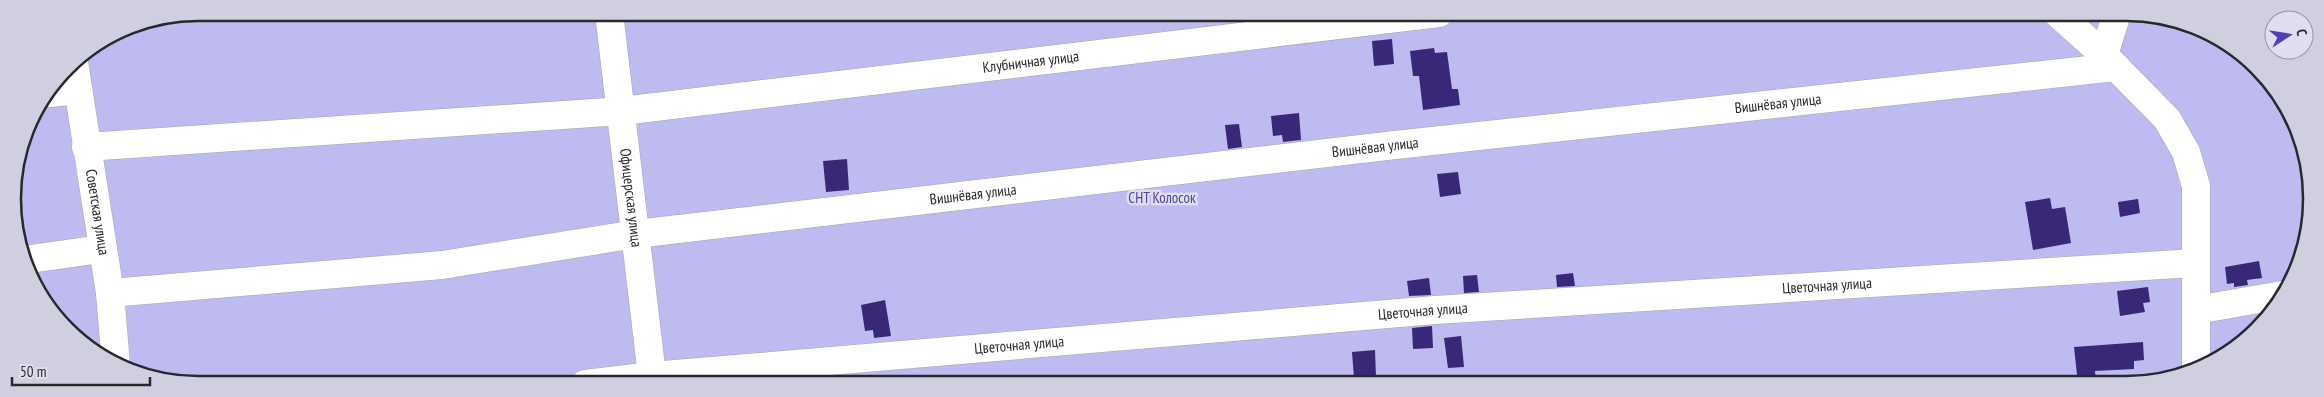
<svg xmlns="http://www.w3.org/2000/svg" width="2324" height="397" font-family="'PT Sans Narrow',sans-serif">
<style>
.green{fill:#bebbf0}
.building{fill:#382877}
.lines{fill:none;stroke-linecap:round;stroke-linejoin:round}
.minor-casing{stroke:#a5a4b3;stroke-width:29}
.minor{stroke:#fff;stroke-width:28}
.labels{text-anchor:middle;stroke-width:5;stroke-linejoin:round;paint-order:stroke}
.street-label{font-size:15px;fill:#28282e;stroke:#dedeee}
.park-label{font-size:15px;fill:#5440a8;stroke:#dedeee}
.rim{fill:none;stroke:#28282e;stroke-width:2.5}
</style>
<rect width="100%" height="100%" fill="#dedeee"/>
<polygon class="green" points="199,13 2138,13 2208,32 2266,76 2302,139 2311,211 2292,281 2257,330 2208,365 2138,384 186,384 116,365 58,321 22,258 13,187 27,127 67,67 128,27"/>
<g class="building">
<polygon points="1392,39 1394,64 1374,66 1372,41"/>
<polygon points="1434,48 1435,53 1447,52 1452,89 1458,89 1460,105 1423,110 1419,76 1413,76 1410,51"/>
<polygon points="1299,113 1301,140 1283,142 1282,135 1273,136 1271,116"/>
<polygon points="1239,124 1242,147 1228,149 1225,125"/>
<polygon points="847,159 849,190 826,192 823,161"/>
<polygon points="1458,172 1461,194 1440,197 1437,174"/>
<polygon points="2050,198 2052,209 2065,207 2071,243 2033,250 2025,202"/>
<polygon points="2138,199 2140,213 2120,217 2118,202"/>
<polygon points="2259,261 2262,278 2247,280 2248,285 2234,287 2234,283 2227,284 2225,267"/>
<polygon points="1573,273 1575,286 1557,287 1556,275"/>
<polygon points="1477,275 1479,292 1464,293 1463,276"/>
<polygon points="1429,278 1431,295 1409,296 1407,281"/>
<polygon points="2148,287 2150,302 2143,303 2145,312 2120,316 2117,291"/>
<polygon points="885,300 891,336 874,338 873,330 865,331 861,305"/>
<polygon points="1432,326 1433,348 1413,349 1412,328"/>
<polygon points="1461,336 1464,367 1448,368 1444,338"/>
<polygon points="2143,342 2144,360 2134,361 2134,369 2095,371 2096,383 2078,384 2074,347"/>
<polygon points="1375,350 1376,377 1354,378 1352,352"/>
</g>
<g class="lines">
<g class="minor-casing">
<g id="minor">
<path id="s1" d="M609,13L653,384"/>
<polyline points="2057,13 2104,55 2167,119 2186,152 2196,186 2196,368"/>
<polyline points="2104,55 2117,13"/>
<path id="s2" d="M74,62L110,293L116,365"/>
<polyline points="50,93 77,90"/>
<path id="s3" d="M86,147L622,111L1439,13"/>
<polyline points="23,260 101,249"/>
<path id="s4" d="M110,293L442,265L636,234L1395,145L2116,67"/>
<polyline points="2196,310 2282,295"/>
<path id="s5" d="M585,384L652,376L1435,310L2194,263"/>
</g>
</g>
<use href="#minor" class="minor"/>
</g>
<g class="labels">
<g class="street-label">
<text dy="5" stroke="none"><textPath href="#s3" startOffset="949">Клубничная улица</textPath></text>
<text dy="5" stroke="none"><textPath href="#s4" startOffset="1679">Вишнёвая улица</textPath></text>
<text dy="5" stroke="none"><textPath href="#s4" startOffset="1274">Вишнёвая улица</textPath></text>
<text dy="5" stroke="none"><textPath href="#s4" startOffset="869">Вишнёвая улица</textPath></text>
<text dy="5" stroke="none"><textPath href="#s1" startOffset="186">Офицерская улица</textPath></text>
<text dy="5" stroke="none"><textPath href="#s2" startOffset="152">Советская улица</textPath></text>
<text dy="5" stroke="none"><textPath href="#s5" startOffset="1246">Цветочная улица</textPath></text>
<text dy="5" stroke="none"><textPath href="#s5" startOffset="841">Цветочная улица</textPath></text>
<text dy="5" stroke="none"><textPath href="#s5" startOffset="436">Цветочная улица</textPath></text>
</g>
<g class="park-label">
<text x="1162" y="203">СНТ Колосок</text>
</g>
</g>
<path d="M0 0H2324V397H0ZM198 21H2126A177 177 0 0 1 2303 198V199A177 177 0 0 1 2126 376H198A177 177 0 0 1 21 199V198A177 177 0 0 1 198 21Z" fill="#cfcfdf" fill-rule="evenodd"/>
<path class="rim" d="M198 21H2126A177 177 0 0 1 2303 198V199A177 177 0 0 1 2126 376H198A177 177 0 0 1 21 199V198A177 177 0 0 1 198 21Z"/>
<g transform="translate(2289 35) rotate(78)"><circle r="24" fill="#dedeee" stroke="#9595a1"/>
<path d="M0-4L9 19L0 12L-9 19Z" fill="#573eb6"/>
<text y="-8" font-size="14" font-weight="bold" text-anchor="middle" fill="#28282e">С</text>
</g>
<path d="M12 377v8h138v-8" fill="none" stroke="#28282e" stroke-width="2.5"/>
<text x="20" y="377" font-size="15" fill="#28282e" stroke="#dedeee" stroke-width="4" paint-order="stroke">50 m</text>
</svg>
